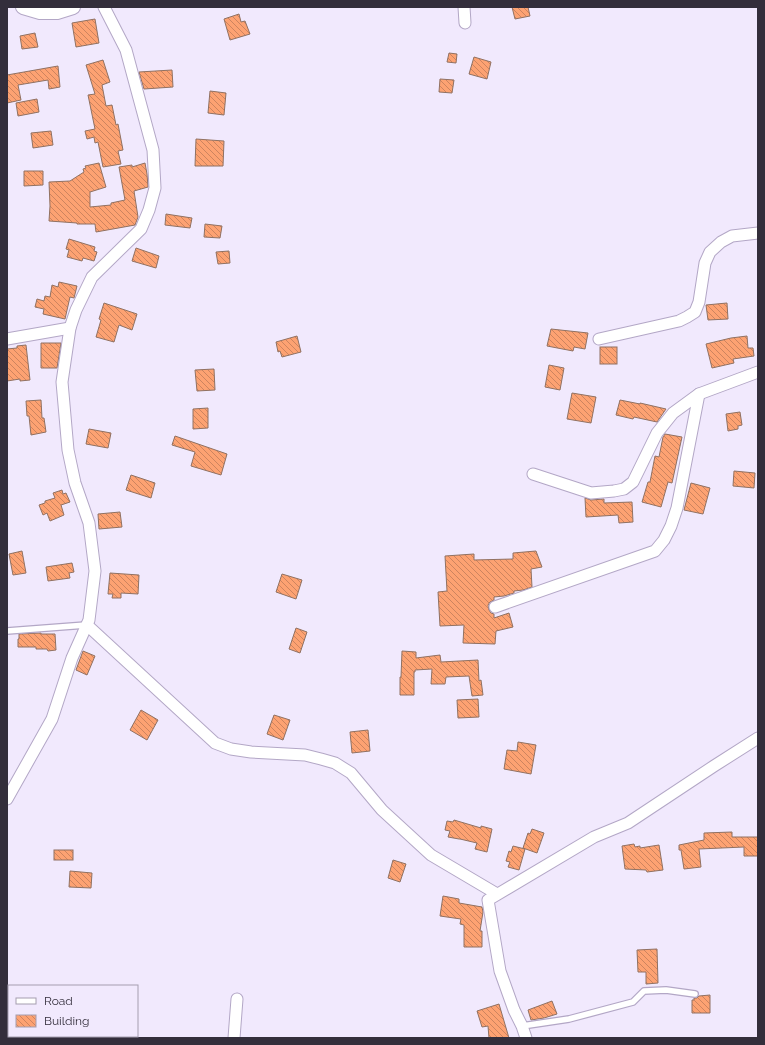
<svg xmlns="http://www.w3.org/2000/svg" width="765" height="1045" font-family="Raleway,sans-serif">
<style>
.building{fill:url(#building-back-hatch);stroke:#907162}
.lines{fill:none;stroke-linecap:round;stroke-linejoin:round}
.service-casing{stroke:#b3a7c6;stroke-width:8}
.minor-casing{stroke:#b3a7c6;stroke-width:13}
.tertiary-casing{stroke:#b3a7c6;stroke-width:16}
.service{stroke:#fff;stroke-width:5.5}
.minor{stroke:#fff;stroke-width:11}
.tertiary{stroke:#fff;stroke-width:14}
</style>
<defs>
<pattern id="building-back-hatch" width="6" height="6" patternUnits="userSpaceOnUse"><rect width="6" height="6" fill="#fda272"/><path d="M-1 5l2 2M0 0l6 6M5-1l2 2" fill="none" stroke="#cd845f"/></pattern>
</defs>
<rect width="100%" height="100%" fill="#f1e9fd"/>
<g class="building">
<polygon points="512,7 528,7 530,16 515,19"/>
<polygon points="239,14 241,22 245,21 250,34 230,40 224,19"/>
<polygon points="95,19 99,43 76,47 72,23"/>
<polygon points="35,33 38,47 22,49 20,36"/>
<polygon points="449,53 457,54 456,63 447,62"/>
<polygon points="474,57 491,62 487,79 469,74"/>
<polygon points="103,60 110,82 102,85 106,106 112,105 116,125 118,124 123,150 118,151 121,164 103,167 98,142 95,143 94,137 87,139 85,131 95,129 88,95 95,94 86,65"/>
<polygon points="58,66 60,87 49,89 48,80 18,85 21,100 7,103 7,75"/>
<polygon points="172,70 173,87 144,89 139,72"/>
<polygon points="440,79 454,80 452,93 439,92"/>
<polygon points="210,91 226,93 224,115 208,113"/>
<polygon points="37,99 39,112 18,116 16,103"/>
<polygon points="51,131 53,145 33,148 31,133"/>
<polygon points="196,139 224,141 223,166 195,166"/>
<polygon points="99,163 106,187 90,192 90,207 111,205 111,203 125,200 119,167 132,165 132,167 145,163 147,174 148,187 134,191 138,217 135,225 96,232 95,224 77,224 77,223 49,221 50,206 49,182 70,181 84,172 83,169 86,168 85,166"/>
<polygon points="24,171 43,171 43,185 24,186"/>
<polygon points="166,214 192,218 190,228 165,225"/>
<polygon points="205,224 222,226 220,238 204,237"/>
<polygon points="69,239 95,247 94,251 97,252 94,261 83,258 82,261 67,257 69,250 66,249"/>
<polygon points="136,248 159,256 156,268 132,261"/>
<polygon points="229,251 230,263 218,264 216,252"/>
<polygon points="59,282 77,286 74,298 70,297 65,319 43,314 44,309 35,307 37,299 44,301 45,296 50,297 52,285 58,287"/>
<polygon points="104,303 137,314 132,330 119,325 114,342 96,337 101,320 99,319"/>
<polygon points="727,303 728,319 708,320 706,305"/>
<polygon points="551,329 588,333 585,349 574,347 573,351 547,346"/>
<polygon points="297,336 301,352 282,357 280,351 278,352 276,342"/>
<polygon points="747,336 748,348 753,348 754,356 733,359 734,363 712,368 706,344 731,338"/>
<polygon points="41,343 61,343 57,368 41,368"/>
<polygon points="26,345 30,380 20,381 20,379 7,381 7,349 17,348 17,346"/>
<rect x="600" y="347" width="17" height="17"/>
<polygon points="549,365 564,368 560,390 545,387"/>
<polygon points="214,369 215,390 197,391 195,370"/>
<polygon points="572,393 596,397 591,423 567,419"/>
<polygon points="41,400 42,418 44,418 46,432 31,435 29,416 27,416 26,401"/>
<polygon points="620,400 640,404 640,403 666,409 657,422 634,417 633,419 616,415"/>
<polygon points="208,408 208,428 193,429 193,409"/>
<polygon points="740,412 742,425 738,426 738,429 728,431 726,414"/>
<polygon points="89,429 111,433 108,448 86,444"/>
<polygon points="665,434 682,437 672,483 668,482 661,507 642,502 648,482 650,482 655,456 659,457 663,437"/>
<polygon points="175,436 227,454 221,475 191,466 195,452 172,445"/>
<polygon points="734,471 755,473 754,488 733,486"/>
<polygon points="131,475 155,483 151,498 126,490"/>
<polygon points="691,483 710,488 703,514 684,510"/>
<polygon points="62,490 63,494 66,493 70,502 61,505 64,515 50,521 47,513 43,515 39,505 45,503 45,501 55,498 53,493"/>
<polygon points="585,498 591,500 604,499 604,503 632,502 633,522 619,523 618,515 586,517"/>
<polygon points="120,512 122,527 99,529 98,514"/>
<polygon points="22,551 26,573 13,575 9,554"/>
<polygon points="536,551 542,567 531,569 532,587 523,590 514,591 514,593 504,596 494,597 494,600 490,602 488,605 489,610 491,613 494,614 494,618 509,613 513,627 496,631 495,644 463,643 464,625 440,626 438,592 447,591 445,556 474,554 474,560 513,559 513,553"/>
<polygon points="72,563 74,572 69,573 70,578 48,581 46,567"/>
<polygon points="110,573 139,575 138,594 121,593 121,598 112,598 113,594 108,594"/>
<polygon points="282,574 302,580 296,599 276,592"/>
<polygon points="296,628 307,632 300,653 289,649"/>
<polygon points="41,633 41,634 55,634 56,650 48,651 47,649 36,649 36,647 18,647 18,639 19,639 19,634"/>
<polygon points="83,651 95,656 87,675 76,670"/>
<polygon points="402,651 416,652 416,658 440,655 441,662 478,660 479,681 481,680 483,695 472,696 469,676 446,677 445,684 431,684 432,669 415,670 415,672 414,672 414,695 400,695 400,677 401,677"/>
<polygon points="478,699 479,717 458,718 457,700"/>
<polygon points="141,710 158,720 147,740 130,730"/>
<polygon points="274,715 290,720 283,740 267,734"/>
<polygon points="368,730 370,751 352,753 350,732"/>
<polygon points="518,742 536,745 531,774 504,769 507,750 517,751"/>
<polygon points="454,820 481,828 481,826 492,829 487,852 475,849 477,843 460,839 459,839 448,837 450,831 445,830 447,821 453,822"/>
<polygon points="532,829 544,833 537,853 523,848 528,833 530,834"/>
<polygon points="732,832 732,837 758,837 758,856 744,856 744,847 699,849 701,867 684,869 681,850 679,850 679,845 704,840 704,833"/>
<polygon points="634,844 635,847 640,846 640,848 659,845 663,870 647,872 646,870 625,869 622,846"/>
<polygon points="513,846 525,849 519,870 508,867 510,862 506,861 509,851 511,852"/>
<rect x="54" y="850" width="19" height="10"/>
<polygon points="393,860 406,864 400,882 388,878"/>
<polygon points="70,871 92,873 91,888 69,887"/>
<polygon points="443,896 459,899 459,903 482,907 483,912 480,931 482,931 482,947 464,947 464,925 460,924 461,919 440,916"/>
<polygon points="657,949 658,983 646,984 646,972 638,972 637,950"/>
<polygon points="710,995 710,1013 692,1013 692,1000 694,1000 694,998 697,998 699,996"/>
<polygon points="552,1001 557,1014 544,1018 531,1020 528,1010"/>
<polygon points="499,1004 509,1038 489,1038 488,1026 482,1027 477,1011"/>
</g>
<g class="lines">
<g class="service-casing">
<g id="service">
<polyline points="7,631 86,625"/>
<polyline points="522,1026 569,1019 633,1002 644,991 666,990 695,994"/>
</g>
</g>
<g class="minor-casing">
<g id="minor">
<polyline points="464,7 465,23"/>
<polyline points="7,339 70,328"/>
<polyline points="599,339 679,321 687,317 695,312 699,302 705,263 710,252 721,242 732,236 758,233"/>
<polyline points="533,474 591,493 614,491 624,489 633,482 657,433 673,413 699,394 758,372"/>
<polyline points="495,607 655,551 664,540 671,526 677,508 699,394"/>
<polyline points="87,625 215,743 231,749 251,752 305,755 321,759 335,763 351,773 382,810 431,855 497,894"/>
<polyline points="7,799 52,719 72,658 89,620 95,571 89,523 75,483 68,450 62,382 70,328 76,310 92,277 141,229 149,210 155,188 153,150 126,50 104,7"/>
<polyline points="234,1038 237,999"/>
<polyline points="526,1038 522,1026 514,1010 500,971 488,900 594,837 628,823 714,766 758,738"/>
</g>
</g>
<g class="tertiary-casing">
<polyline id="tertiary" points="23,7 40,12 57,12 73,7"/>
</g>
<use href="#service" class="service"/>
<use href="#minor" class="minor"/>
<use href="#tertiary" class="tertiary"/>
</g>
<rect width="765" height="1045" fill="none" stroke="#332e3b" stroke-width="16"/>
<rect x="8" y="985" width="130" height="52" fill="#f1e9fd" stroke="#a59eaf"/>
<rect x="16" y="998" width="20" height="6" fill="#ffffff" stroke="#a59eaf"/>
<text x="44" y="1005" font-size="12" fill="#332e3b">Road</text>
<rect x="16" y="1015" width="20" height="12" fill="url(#building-back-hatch)" stroke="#a59eaf"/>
<text x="44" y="1025" font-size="12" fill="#332e3b">Building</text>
</svg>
